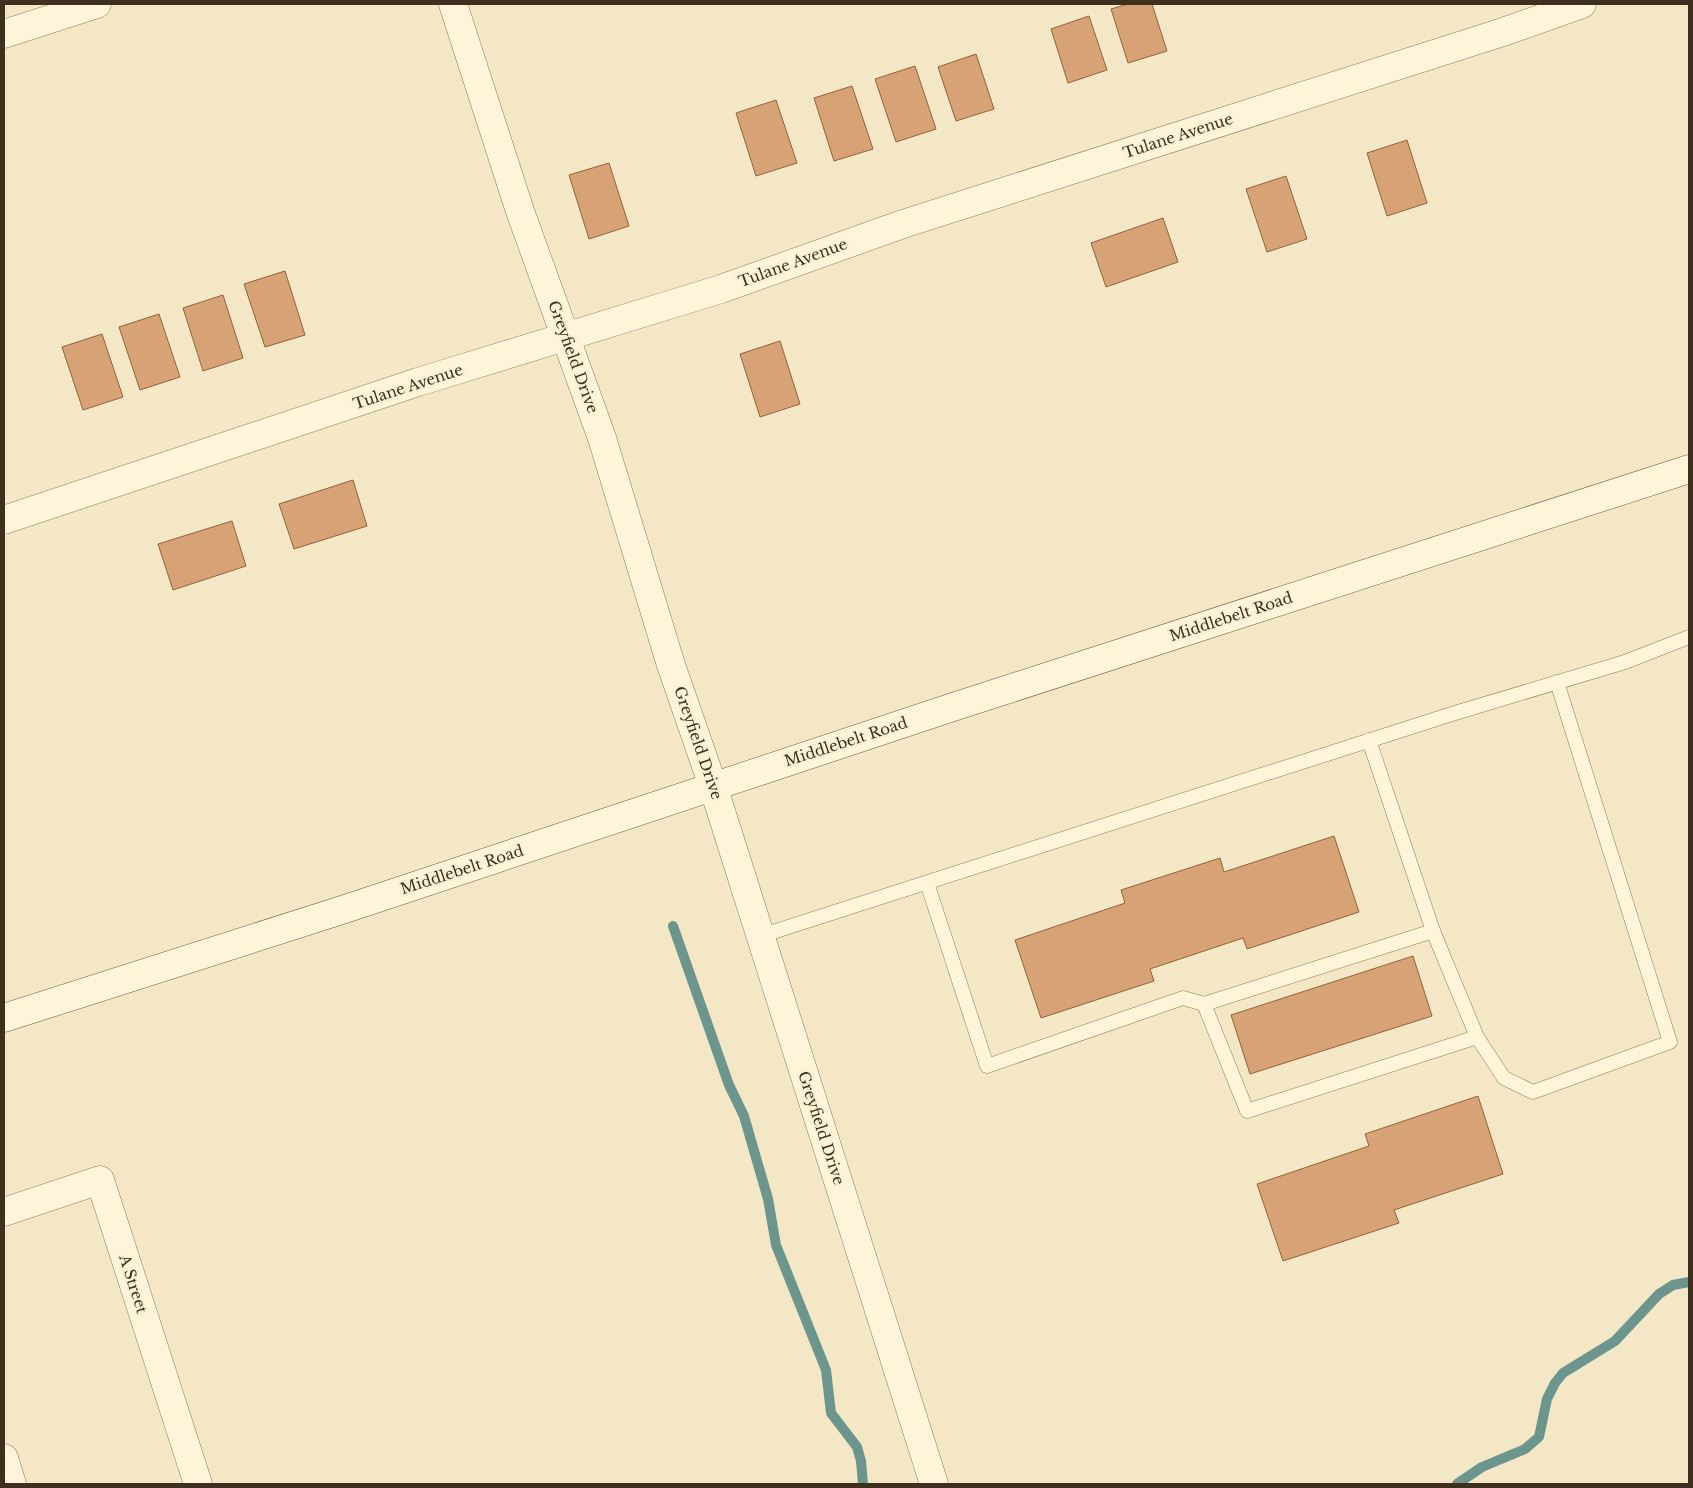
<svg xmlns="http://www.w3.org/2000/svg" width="1693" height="1488" font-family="'Libre Baskerville',serif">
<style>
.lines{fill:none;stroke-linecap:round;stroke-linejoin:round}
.stream{stroke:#6c968d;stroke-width:10}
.building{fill:#d6a276;stroke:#93623b}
.lane-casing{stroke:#917958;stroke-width:15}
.street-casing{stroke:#917958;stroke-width:29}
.secondary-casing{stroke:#73593b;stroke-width:29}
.lane{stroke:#fdf4d9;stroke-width:14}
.street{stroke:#fdf4d9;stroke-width:28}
.secondary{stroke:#fdf4d9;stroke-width:28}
.labels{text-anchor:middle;stroke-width:5;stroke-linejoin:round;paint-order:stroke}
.street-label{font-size:15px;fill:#3f2f1e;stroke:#faf1d5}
</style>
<rect width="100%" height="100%" fill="#f3e7c5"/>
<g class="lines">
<g class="stream">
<polyline points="673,926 729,1085 744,1116 768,1199 776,1245 826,1370 831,1413 857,1447 861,1461 863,1484"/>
<polyline points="1457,1484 1482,1467 1525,1449 1539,1437 1547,1399 1555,1383 1563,1373 1615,1341 1659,1294 1673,1285 1689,1282"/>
</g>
</g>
<g class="building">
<polygon points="1128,4 1152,4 1167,51 1128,63 1111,9"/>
<polygon points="1089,16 1107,70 1068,83 1051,29"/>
<polygon points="976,54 994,109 956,121 938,67"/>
<polygon points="915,66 936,129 896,142 875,79"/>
<polygon points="852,86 873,149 834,161 814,98"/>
<polygon points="776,100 797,163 756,176 736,113"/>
<polygon points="1407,140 1427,203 1387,216 1367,153"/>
<polygon points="609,163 629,226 589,239 569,175"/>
<polygon points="1286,176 1307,239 1267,252 1246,189"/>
<polygon points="1163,218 1178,262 1106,287 1091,243"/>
<polygon points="285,271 305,335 265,347 244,284"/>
<polygon points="223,295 243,358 203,371 183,308"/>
<polygon points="159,314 180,377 140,390 119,327"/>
<polygon points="102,334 123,397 83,410 62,347"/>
<polygon points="780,341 800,404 760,417 740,354"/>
<polygon points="353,480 367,526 294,549 279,504"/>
<polygon points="232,521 246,566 173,590 158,544"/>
<polygon points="1334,836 1359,912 1247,949 1243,938 1150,969 1154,981 1041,1018 1015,940 1125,903 1121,890 1220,858 1224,872"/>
<polygon points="1413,956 1432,1016 1250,1074 1231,1015"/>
<polygon points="1478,1096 1503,1174 1394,1210 1399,1223 1283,1261 1257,1184 1369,1146 1365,1134"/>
</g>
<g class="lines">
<g class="lane-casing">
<g id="lane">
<polyline points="1369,740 1433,931 1477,1037 1504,1078 1533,1092 1670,1042 1557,682"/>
<polyline points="927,883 987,1066 1183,998 1204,1004"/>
<polyline points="1433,931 1204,1004 1247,1111 1477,1037"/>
<polyline points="760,936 1455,713 1625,662 1689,637"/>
</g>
</g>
<g class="street-casing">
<g id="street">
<polyline points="453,4 520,211 602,438 671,665 713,786 934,1484"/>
<polyline points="4,34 97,4"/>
<polyline points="4,520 418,382 721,289 903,224 1503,32 1582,4"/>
<polyline points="4,1212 100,1180 198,1484"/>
<polyline points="4,1458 12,1484"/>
</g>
</g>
<g class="secondary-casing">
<polyline id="secondary" points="4,1018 345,909 950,708 1689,469"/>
</g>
<use href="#lane" class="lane"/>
<use href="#street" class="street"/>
<use href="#secondary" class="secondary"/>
</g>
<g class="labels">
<g class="street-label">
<text transform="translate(1178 136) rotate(-18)" y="5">Tulane Avenue</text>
<text transform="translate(793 263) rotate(-20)" y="5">Tulane Avenue</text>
<text transform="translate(573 357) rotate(70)" y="5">Greyfield Drive</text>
<text transform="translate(408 387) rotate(-18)" y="5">Tulane Avenue</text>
<text transform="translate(1231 617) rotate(-18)" y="5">Middlebelt Road</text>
<text transform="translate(846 742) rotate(-18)" y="5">Middlebelt Road</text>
<text transform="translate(698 743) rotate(71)" y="5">Greyfield Drive</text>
<text transform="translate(462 870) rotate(-18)" y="5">Middlebelt Road</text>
<text transform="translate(821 1128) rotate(72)" y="5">Greyfield Drive</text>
<text transform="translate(133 1284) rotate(72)" y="5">A Street</text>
</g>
</g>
<rect width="1693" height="1488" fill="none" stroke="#3f2f1e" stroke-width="10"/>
</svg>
